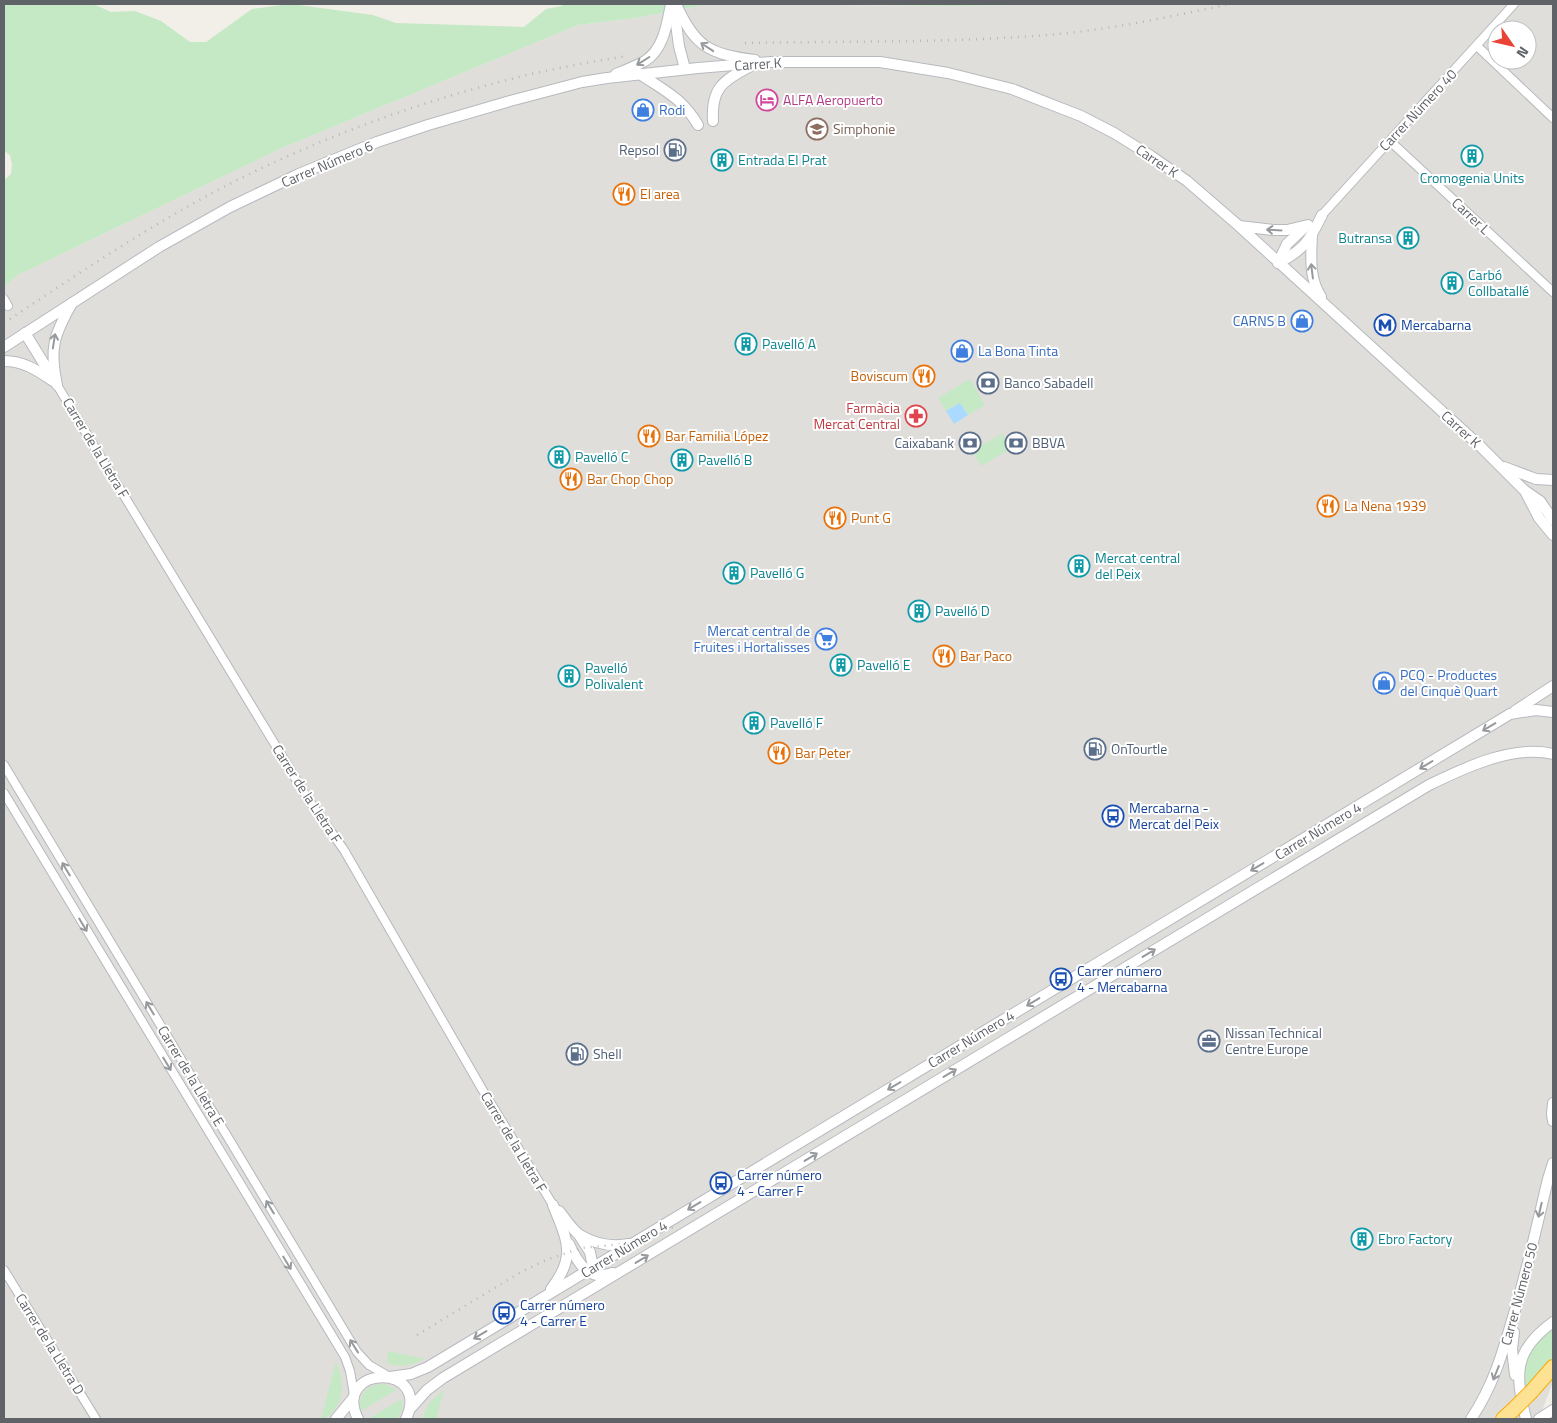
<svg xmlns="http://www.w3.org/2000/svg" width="1557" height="1423" font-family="'Titillium Web',sans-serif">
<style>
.industrial{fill:#e0deda;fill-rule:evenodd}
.green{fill:#c5e8c5}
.water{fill:#aadaff}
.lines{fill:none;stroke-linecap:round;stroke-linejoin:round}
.street-casing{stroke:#b5b8bc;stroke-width:10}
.secondary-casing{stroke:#b6babf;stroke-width:12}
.highway-casing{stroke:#f9ab00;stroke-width:16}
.street{stroke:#fff;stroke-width:8}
.secondary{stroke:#fff;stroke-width:10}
.highway{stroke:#fde293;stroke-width:14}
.rail{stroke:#b6b7b8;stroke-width:2.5;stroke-dasharray:1 6;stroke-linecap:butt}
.highway-bridge-casing{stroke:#f9ab00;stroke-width:16;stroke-linecap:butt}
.highway-bridge{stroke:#fde293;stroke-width:14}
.oneway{stroke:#979a9d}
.labels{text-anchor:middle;stroke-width:4;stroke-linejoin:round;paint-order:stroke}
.street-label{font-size:14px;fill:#5f6368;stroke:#fff}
.hotel-label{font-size:14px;fill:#b23c85;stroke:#fff;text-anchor:start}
.shop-label{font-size:14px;fill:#366cbe;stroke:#fff;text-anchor:start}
.education-label{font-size:14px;fill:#785e54;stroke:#fff;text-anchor:start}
.service-label{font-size:14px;fill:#4e5e75;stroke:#fff;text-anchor:start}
.culture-label{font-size:14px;fill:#0d838f;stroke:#fff;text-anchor:start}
.food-label{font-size:14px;fill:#c56008;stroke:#fff;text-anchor:start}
.transit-label{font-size:14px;fill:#164399;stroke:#fff;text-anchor:start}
.health-label{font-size:14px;fill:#be3a42;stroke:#fff;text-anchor:end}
</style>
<rect width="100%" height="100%" fill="#f1efe8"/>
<path class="industrial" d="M709,4L952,6L1071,4H1553V1382L1539,1419H4V287L18,275L282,148L578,25L636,18ZM1497,30H1527V60H1497Z"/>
<g class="green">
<polygon points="4,4 93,4 111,12 135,11 161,21 190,42 206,42 252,9 291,4 373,15 396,23 524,27 546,9 562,6 562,4 709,4 636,18 578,25 282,148 18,275 4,287 4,180 11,174 12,165 10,155 4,151"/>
<polygon points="801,4 1071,4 952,6"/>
<polygon points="970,379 985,405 968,415 960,403 946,411 938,398"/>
<polygon points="1003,433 1004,435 982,449 1004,436 1009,444 999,451 1010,445 1012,448 981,466 972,451"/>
<path d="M1553,1327V1360L1538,1379L1526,1390C1520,1357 1530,1347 1553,1327Z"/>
<path d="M388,1351L425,1359C413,1365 401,1368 387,1363Z"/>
<path d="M336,1362C345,1380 345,1412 321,1419Z"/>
<path d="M385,1384L396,1390L361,1411C357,1395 369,1383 385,1384Z"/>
<polygon points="444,1390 436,1419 422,1419 429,1403"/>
<polygon points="402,1399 402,1410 397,1419 368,1419"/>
</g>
<polygon class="water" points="960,403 968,415 954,424 946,411"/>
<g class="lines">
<g class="street-casing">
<g id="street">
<polyline points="1477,46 1553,118"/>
<polyline points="1390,141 1553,292"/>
<polyline points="1322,215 1514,4"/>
<polyline points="4,299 8,306"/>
<polyline points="57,385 308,799 344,850 482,1089 553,1205"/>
<polyline points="4,765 357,1352 369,1365 388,1376"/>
<polyline points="4,793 345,1357 350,1371 354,1395"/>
<polyline points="4,1270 96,1419"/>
</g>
</g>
<g class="secondary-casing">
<g id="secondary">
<path d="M676,4C695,47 709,54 755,60"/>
<polyline points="674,9 679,46 685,69"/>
<path d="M616,74C626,70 636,66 645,61C664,49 667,23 671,4"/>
<path d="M640,74C665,91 682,98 698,125"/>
<path d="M713,121C711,89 722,81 749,67"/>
<polyline points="1239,226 1273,230 1287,230 1308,225"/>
<path d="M1312,235C1311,257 1309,278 1321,297"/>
<path d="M1278,263C1304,250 1310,240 1322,215"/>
<polyline points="1278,263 1287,244 1306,226"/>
<polyline points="25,333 54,380"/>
<polyline points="4,347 159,247 230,207 299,174 377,142 428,125 510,101 582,82 607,78 698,68 771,62 880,62 948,73 1012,89 1081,116 1114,133 1151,156 1187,181 1239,226 1480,446 1524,490 1540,501 1553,520"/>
<path d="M4,361C23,361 37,370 53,381"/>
<path d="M57,385C49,348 54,335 72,303"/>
<polyline points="1504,467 1536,479 1553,480"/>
<polyline points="1526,493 1539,518 1553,535"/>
<polyline points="1515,711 1553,686"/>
<polyline points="1553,1103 1552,1114 1553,1121"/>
<path d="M559,1211C565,1218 572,1230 580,1235C595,1244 612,1247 629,1244"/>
<polyline points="579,1235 590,1252 594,1272"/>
<path d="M569,1244C574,1255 583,1273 597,1275C603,1276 608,1274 613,1273"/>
<path d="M551,1289C577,1256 567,1240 553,1205"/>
<polyline points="1514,1332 1512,1349 1515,1375"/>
<polyline points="390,1377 411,1374 428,1367 1510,714 1536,710 1553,712"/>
<path d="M410,1409L427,1390L443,1378L1429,785C1464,768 1514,744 1553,754"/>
<polyline points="336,1419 354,1397"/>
<path d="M358,1419C331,1365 432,1362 406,1419"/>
<path d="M1471,1419C1493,1386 1502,1355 1513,1317C1527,1271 1537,1225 1548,1179L1553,1163"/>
<path d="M1526,1419C1515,1374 1513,1351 1553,1322"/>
<polyline points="1539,1419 1553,1410"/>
</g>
</g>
<g class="highway-casing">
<g id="highway">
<polyline points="1532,1391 1553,1367"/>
<polyline points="1503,1419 1513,1410"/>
</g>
</g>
<use href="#street" class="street"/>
<use href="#secondary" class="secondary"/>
<use href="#highway" class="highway"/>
<g class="rail">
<path d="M745,43C845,41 947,43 1047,35C1109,30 1169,17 1230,4"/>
<path d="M4,323C73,277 143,230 216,191C315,139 422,100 531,74C563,67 595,61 628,56"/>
<polyline points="417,1335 521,1272 546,1260 581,1248 623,1244 644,1239 673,1227"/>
</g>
<g class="highway-bridge-casing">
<polyline id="highway-bridge" points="1513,1410 1532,1391"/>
</g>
<use href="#highway-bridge" class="highway-bridge"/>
</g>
<defs><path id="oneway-shaft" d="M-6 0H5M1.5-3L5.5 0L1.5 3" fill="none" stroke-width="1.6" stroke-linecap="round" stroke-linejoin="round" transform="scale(1.25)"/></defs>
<g class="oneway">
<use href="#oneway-shaft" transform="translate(707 47) rotate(-146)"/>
<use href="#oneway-shaft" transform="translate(643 61) rotate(148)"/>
<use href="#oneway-shaft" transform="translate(1274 230) rotate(-177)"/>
<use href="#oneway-shaft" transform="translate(1312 271) rotate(-97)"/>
<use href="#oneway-shaft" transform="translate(54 341) rotate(-81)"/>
<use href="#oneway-shaft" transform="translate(1489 727) rotate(149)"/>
<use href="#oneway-shaft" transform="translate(1426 765) rotate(149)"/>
<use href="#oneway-shaft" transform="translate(1257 867) rotate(149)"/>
<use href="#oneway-shaft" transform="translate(66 869) rotate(-121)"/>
<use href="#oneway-shaft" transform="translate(83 925) rotate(59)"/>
<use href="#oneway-shaft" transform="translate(1149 953) rotate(-31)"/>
<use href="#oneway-shaft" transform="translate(1033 1002) rotate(149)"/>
<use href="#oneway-shaft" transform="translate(150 1008) rotate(-121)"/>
<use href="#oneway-shaft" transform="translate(167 1064) rotate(59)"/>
<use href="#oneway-shaft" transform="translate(950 1073) rotate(-31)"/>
<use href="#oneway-shaft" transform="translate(894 1086) rotate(149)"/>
<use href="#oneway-shaft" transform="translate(811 1157) rotate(-31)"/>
<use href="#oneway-shaft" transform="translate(694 1206) rotate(149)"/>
<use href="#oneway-shaft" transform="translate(270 1207) rotate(-121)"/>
<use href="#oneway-shaft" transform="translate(1540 1210) rotate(103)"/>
<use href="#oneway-shaft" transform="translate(642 1259) rotate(-31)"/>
<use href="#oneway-shaft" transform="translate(287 1263) rotate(59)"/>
<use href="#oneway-shaft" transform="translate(480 1335) rotate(149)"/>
<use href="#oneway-shaft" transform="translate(354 1346) rotate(-122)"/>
<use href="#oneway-shaft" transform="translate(1496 1373) rotate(112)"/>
</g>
<defs>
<g id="hotel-ring" transform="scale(1.125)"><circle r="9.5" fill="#fff" stroke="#d1479c" stroke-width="1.5"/><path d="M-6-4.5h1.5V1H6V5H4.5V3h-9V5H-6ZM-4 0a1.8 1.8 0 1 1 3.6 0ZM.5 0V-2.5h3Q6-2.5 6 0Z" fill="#d1479c"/></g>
<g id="shop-ring" transform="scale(1.125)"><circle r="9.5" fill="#fff" stroke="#3f7fe0" stroke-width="1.5"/><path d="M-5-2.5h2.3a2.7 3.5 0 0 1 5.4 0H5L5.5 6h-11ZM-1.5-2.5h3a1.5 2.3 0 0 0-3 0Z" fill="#3f7fe0"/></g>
<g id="school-ring" transform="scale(1.125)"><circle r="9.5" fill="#fff" stroke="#8d6e63" stroke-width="1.5"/><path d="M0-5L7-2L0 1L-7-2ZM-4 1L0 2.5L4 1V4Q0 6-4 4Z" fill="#8d6e63"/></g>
<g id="fuel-ring" transform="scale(1.125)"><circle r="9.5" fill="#fff" stroke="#5c6f8a" stroke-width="1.5"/><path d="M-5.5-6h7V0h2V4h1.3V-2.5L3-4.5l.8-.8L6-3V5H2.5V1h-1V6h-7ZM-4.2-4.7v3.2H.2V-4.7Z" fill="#5c6f8a"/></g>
<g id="building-ring" transform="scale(1.125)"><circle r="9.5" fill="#fff" stroke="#0f9aa8" stroke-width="1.5"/><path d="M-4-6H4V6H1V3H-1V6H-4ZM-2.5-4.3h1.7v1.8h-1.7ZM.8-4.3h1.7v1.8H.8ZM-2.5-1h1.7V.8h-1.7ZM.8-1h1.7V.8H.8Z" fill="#0f9aa8"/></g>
<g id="restaurant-ring" transform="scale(1.125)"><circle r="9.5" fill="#fff" stroke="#e8710a" stroke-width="1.5"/><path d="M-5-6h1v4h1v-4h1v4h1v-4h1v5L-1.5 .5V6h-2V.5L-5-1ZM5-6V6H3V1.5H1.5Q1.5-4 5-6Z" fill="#e8710a"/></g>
<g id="metro-ring" transform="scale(1.125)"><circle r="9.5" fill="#fff" stroke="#1a4fb4" stroke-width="1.5"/><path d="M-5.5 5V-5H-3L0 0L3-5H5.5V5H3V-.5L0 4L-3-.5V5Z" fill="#1a4fb4"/></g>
<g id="bank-ring" transform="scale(1.125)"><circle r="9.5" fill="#fff" stroke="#5c6f8a" stroke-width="1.5"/><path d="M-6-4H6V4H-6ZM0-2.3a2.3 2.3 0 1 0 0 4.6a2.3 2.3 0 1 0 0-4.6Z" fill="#5c6f8a"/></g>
<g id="pharmacy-ring" transform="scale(1.125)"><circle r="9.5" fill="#fff" stroke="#e0444e" stroke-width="1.5"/><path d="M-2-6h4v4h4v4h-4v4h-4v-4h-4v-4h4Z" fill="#e0444e"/></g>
<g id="supermarket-ring" transform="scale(1.125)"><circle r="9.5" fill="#fff" stroke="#3f7fe0" stroke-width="1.5"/><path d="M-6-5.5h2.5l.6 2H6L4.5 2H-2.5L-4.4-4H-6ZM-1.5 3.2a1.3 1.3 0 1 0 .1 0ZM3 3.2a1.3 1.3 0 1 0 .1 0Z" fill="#3f7fe0"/></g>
<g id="bus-ring" transform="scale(1.125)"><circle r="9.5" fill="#fff" stroke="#1a4fb4" stroke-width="1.5"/><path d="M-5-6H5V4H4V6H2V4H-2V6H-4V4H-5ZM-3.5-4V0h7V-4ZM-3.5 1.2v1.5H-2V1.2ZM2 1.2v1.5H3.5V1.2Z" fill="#1a4fb4"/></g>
<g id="office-ring" transform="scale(1.125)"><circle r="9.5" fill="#fff" stroke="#5c6f8a" stroke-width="1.5"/><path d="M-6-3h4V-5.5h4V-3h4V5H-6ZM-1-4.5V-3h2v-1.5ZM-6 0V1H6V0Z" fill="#5c6f8a"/></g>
</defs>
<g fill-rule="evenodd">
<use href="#hotel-ring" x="767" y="100"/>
<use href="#shop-ring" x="643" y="110"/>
<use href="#school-ring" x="817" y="129"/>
<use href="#fuel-ring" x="675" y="150"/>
<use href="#building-ring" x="1472" y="156"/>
<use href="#building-ring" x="722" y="160"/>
<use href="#restaurant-ring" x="624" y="194"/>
<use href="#building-ring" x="1408" y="238"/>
<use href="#building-ring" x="1452" y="283"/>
<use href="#shop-ring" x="1302" y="321"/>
<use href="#metro-ring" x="1385" y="325"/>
<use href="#building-ring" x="746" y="344"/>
<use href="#shop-ring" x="962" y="351"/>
<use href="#restaurant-ring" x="924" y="376"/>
<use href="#bank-ring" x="988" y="383"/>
<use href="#pharmacy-ring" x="916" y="416"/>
<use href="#restaurant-ring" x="649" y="436"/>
<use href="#bank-ring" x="970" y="443"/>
<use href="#bank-ring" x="1016" y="443"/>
<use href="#building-ring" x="559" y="457"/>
<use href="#building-ring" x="682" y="460"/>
<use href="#restaurant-ring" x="571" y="479"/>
<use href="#restaurant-ring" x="1328" y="506"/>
<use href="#restaurant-ring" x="835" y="518"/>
<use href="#building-ring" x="1079" y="566"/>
<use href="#building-ring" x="734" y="573"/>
<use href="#building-ring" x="919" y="611"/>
<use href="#supermarket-ring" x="826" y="639"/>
<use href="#restaurant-ring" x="944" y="656"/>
<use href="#building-ring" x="841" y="665"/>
<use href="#building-ring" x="569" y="676"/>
<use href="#shop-ring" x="1384" y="683"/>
<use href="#building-ring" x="754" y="723"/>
<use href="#fuel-ring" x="1095" y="749"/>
<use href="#restaurant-ring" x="779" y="753"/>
<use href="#bus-ring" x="1113" y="816"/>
<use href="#bus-ring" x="1061" y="979"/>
<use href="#office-ring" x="1209" y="1041"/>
<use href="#fuel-ring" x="577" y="1054"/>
<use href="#bus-ring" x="721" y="1183"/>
<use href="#building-ring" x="1362" y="1239"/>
<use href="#bus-ring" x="504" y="1313"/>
</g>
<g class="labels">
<g class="street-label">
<text transform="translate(758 64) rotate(-4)" y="5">Carrer K</text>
<text transform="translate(1418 110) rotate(-47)" y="5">Carrer Número 40</text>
<text transform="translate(1157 161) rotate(34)" y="5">Carrer K</text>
<text transform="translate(327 164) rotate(-23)" y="5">Carrer Número 6</text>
<text transform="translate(1471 216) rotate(43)" y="5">Carrer L</text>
<text transform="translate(1461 429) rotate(42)" y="5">Carrer K</text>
<text transform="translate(96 448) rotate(59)" y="5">Carrer de la Lletra F</text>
<text transform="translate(307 794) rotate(57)" y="5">Carrer de la Lletra F</text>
<text transform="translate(1318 831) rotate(-31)" y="5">Carrer Número 4</text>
<text transform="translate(971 1039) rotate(-31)" y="5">Carrer Número 4</text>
<text transform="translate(191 1076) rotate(59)" y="5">Carrer de la Lletra E</text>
<text transform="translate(514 1142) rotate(59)" y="5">Carrer de la Lletra F</text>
<text transform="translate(624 1249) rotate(-31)" y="5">Carrer Número 4</text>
<text transform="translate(1519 1294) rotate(-75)" y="5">Carrer Número 50</text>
<text transform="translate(50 1344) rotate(58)" y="5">Carrer de la Lletra D</text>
</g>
<g class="hotel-label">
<text x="783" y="105">ALFA Aeropuerto</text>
</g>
<g class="shop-label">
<text x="659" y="115">Rodi</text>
<text x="1286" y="326" text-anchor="end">CARNS B</text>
<text x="978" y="356">La Bona Tinta</text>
<text x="810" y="636" text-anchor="end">Mercat central de<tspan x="810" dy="16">Fruites i Hortalisses</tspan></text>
<text x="1400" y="680">PCQ - Productes<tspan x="1400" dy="16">del Cinquè Quart</tspan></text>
</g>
<g class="education-label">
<text x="833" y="134">Simphonie</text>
</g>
<g class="service-label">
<text x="659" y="155" text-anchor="end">Repsol</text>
<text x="1004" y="388">Banco Sabadell</text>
<text x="954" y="448" text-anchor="end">Caixabank</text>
<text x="1032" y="448">BBVA</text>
<text x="1111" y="754">OnTourtle</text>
<text x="1225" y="1038">Nissan Technical<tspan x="1225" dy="16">Centre Europe</tspan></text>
<text x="593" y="1059">Shell</text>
</g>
<g class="culture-label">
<text x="738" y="165">Entrada El Prat</text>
<text x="1472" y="183" text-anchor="middle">Cromogenia Units</text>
<text x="1392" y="243" text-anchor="end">Butransa</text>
<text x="1468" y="280">Carbó<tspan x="1468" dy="16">Collbatallé</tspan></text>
<text x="762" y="349">Pavelló A</text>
<text x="575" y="462">Pavelló C</text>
<text x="698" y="465">Pavelló B</text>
<text x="1095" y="563">Mercat central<tspan x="1095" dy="16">del Peix</tspan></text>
<text x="750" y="578">Pavelló G</text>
<text x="935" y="616">Pavelló D</text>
<text x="857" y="670">Pavelló E</text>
<text x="585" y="673">Pavelló<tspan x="585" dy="16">Polivalent</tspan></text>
<text x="770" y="728">Pavelló F</text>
<text x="1378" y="1244">Ebro Factory</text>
</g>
<g class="food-label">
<text x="640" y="199">El area</text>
<text x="908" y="381" text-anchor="end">Boviscum</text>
<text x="665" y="441">Bar Familia López</text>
<text x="587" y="484">Bar Chop Chop</text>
<text x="1344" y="511">La Nena 1939</text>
<text x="851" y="523">Punt G</text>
<text x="960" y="661">Bar Paco</text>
<text x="795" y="758">Bar Peter</text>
</g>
<g class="transit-label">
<text x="1401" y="330">Mercabarna</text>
<text x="1129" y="813">Mercabarna -<tspan x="1129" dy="16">Mercat del Peix</tspan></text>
<text x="1077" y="976">Carrer número<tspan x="1077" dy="16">4 - Mercabarna</tspan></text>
<text x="737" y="1180">Carrer número<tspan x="737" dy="16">4 - Carrer F</tspan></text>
<text x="520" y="1310">Carrer número<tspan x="520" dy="16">4 - Carrer E</tspan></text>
</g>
<g class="health-label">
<text x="900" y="413">Farmàcia<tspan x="900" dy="16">Mercat Central</tspan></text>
</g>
</g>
<rect width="1557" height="1423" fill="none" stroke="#5f6368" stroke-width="10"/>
<g transform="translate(1512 45) rotate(124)"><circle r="24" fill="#ffffff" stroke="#bfc1c3"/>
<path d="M0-4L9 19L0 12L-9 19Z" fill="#ea4335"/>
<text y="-8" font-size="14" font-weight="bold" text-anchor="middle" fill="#5f6368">N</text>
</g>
</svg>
